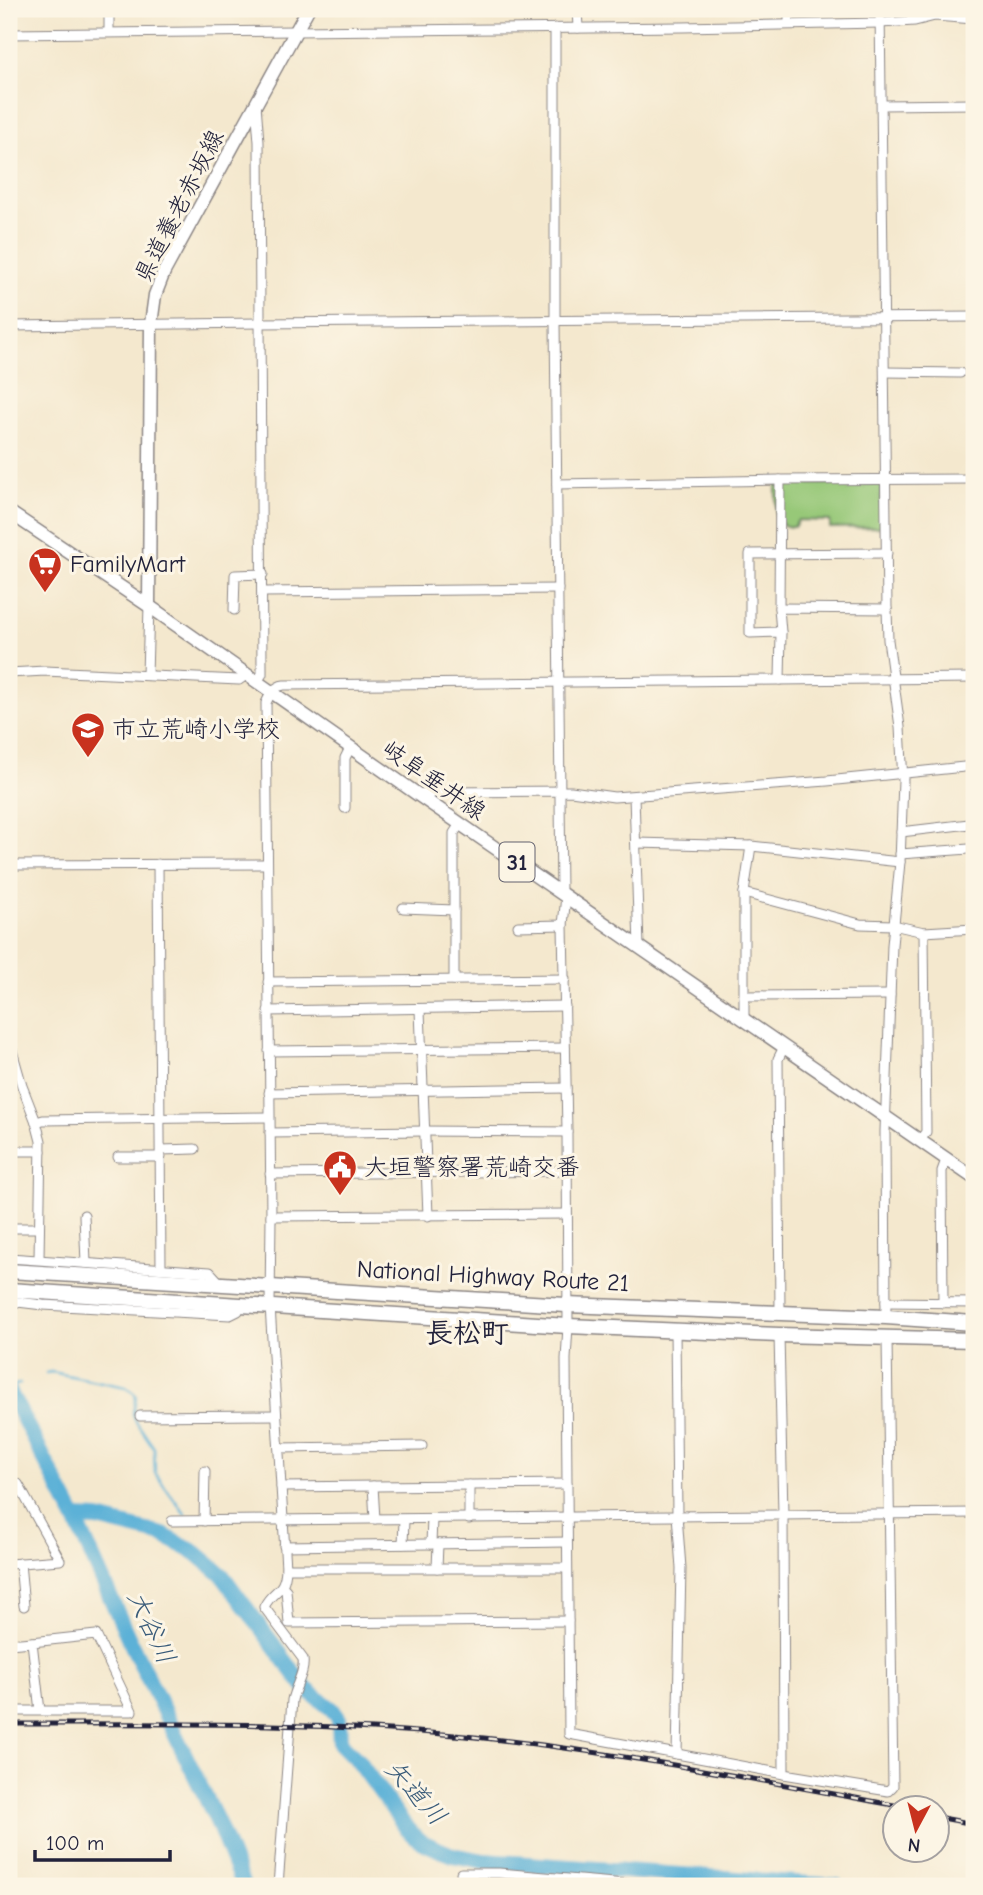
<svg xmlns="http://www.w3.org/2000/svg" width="983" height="1895" font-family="'Comic Neue','Klee One',sans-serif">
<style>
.park{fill:#97c878;stroke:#5c755a;stroke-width:2}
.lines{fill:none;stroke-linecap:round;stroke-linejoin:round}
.stream{stroke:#5bb1d7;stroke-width:2.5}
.river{stroke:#5bb1d7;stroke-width:16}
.minor-casing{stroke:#8b8584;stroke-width:11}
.major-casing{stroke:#8b8584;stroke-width:15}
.highway-casing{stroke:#8b8584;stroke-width:17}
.minor{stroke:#fff;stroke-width:9}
.major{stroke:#fff;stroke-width:12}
.highway{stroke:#fff;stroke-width:14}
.rail-casing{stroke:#22223b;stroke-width:5}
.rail{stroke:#fcf5e5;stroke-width:2.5;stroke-dasharray:8;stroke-linecap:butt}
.labels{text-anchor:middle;stroke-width:6;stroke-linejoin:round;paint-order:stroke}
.shield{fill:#fcf5e5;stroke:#63616e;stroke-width:2}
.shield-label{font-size:23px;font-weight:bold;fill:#22223b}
.street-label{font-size:24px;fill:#22223b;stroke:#fcf5e5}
.poi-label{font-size:24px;fill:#22223b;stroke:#fcf5e5;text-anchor:start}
.water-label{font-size:26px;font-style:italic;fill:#395b79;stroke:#fcf5e5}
.quarter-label{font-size:28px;font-weight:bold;fill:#22223b;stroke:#fcf5e5}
</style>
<rect width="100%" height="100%" fill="#fcf5e5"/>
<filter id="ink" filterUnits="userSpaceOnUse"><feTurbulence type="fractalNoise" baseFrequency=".0143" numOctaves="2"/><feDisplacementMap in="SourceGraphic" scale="14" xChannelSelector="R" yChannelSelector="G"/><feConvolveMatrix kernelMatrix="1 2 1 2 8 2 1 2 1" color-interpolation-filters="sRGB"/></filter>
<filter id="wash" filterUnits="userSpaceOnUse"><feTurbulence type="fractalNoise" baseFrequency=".00686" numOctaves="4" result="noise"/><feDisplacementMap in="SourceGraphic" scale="28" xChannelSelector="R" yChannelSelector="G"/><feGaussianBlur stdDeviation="1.57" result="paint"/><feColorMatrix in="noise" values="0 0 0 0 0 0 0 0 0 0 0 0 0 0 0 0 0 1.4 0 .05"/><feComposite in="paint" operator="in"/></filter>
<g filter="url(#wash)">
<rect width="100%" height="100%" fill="#f4e8ce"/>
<path class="park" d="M881,483V527L830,528V521L798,520L794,527C785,527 782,525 776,518V484Z"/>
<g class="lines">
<g class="stream">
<polyline points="46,1373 51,1372 126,1387 136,1395 133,1414 135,1420 154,1448 155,1473 185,1514"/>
<polyline points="9,1386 20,1384"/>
</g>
<g class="river">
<polyline points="9,1391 75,1518 128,1637 217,1821 243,1886"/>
<polyline points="75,1518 98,1519 163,1535 196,1553 222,1575 306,1689 332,1709 339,1719 340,1743 358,1761 408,1830 422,1842 452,1855 484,1861 837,1886"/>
</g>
</g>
</g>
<g filter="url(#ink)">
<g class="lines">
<g class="minor-casing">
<g id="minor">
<polyline points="109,9 109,32"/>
<polyline points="577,9 578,28"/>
<polyline points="880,9 887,609 888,640 900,727 903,781 900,862 892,945 885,1131 886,1317"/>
<polyline points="789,24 789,9"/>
<polyline points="555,28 555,321 561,893"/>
<polyline points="9,34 682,27 880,23 915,21 935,16 974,19"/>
<polyline points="256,104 259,142 262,669 262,674 257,682"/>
<polyline points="882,105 974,104"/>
<polyline points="9,326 261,323 974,317"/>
<polyline points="885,372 960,373"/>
<polyline points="557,484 780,480 974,479"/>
<polyline points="263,592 558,589"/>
<polyline points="779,608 780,480"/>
<polyline points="234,610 235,575 263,574"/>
<polyline points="781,632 779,608 887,609"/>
<polyline points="9,673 45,671 239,680 246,675"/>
<polyline points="147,675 149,606"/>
<polyline points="780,680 781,632 750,633 750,554 887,553"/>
<polyline points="417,794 442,792 571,791 614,797 827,781 974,766"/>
<polyline points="634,796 639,947"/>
<polyline points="345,808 345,758 350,748"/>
<polyline points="901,832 969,824"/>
<polyline points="637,843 751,846 900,862"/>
<polyline points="900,854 969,849"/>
<polyline points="158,864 161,1268"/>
<polyline points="9,865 267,864"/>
<polyline points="744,893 860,924 893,925 924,932 926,1132 920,1140"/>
<polyline points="566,896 563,925 567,1132 568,1326 566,1359 569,1734 677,1754"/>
<polyline points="403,908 454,910"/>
<polyline points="518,926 563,925"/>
<polyline points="924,932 974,929"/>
<polyline points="454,980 454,833 460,824"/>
<polyline points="268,982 565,979"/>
<polyline points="744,996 890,995"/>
<polyline points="420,1010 428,1216"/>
<polyline points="268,1011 565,1006"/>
<polyline points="744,1019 744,893 751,846"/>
<polyline points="9,1040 22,1086 36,1122 41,1141 39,1258"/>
<polyline points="269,1051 565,1048"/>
<polyline points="269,1093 566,1088"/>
<polyline points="36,1122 43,1120 269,1117"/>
<polyline points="270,1133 424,1131 567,1132"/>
<polyline points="161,1150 195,1149"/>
<polyline points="9,1151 41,1151"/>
<polyline points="118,1157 161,1157"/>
<polyline points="270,1174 567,1171"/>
<polyline points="84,1215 86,1263"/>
<polyline points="271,1216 566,1214"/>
<polyline points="9,1228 39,1228"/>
<polyline points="9,1258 210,1272 221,1284"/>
<polyline points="9,1301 43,1305 230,1315 238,1311 240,1305"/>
<polyline points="886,1302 974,1303"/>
<polyline points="943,1303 942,1171 946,1160"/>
<polyline points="780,1313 778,1059 784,1047"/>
<polyline points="675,1330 677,1515 681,1568 677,1754 784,1774"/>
<polyline points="779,1335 783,1514 784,1774 888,1791 893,1786 887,1338"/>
<polyline points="140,1416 276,1415"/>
<polyline points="279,1448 422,1446"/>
<polyline points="9,1485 18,1484 60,1560 9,1564"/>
<polyline points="469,1485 469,1519"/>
<polyline points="373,1486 375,1519"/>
<polyline points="281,1487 567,1484"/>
<polyline points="172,1521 974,1513"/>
<polyline points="204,1521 205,1471"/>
<polyline points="403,1544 404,1520"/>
<polyline points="431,1544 432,1519"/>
<polyline points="284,1546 567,1542"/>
<polyline points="20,1563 24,1606"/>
<polyline points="286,1568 567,1568"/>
<polyline points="437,1568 438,1544"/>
<polyline points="282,1586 286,1590 289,1623 568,1621"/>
<polyline points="9,1644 32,1642"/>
<polyline points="9,1711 132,1711 96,1635 32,1642 40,1711"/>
<polyline points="461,1873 499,1873 648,1886"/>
<path d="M278,1886L292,1700C295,1686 305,1673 303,1659L264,1607C273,1588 285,1594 286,1568L270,1306L271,1216L266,703C269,695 275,686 284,685L974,678"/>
</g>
</g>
<g class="major-casing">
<g id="major">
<polyline points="9,512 149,606 417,794 974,1178"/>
<polyline points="149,606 151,324 155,295 164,272 308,9"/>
</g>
</g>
<g class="highway-casing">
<g id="highway">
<polyline points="9,1271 566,1305 886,1317 974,1323"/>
<polyline points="9,1290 568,1326 779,1335 974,1340"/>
</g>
</g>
<use href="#minor" class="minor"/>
<use href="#major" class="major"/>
<use href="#highway" class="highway"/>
<g class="rail-casing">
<g id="rail">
<path d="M9,1724C161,1724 313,1721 465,1736C614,1751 762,1781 910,1808"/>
<polyline points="937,1817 974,1824"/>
</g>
</g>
<use href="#rail" class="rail"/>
</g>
</g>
<defs>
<g id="supermarket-pin" transform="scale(1.75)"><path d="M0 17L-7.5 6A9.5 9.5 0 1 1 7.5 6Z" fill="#c8321e" stroke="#fcf5e5"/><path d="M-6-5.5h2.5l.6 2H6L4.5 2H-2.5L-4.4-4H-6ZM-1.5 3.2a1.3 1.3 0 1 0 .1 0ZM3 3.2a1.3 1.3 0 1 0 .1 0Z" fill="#fff"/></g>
<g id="school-pin" transform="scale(1.75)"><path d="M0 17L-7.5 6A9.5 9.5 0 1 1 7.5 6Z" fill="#c8321e" stroke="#fcf5e5"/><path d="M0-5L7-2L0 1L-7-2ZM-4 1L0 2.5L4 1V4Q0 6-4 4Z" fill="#fff"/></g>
<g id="civic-pin" transform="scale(1.75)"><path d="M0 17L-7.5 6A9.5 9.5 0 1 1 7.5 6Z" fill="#c8321e" stroke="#fcf5e5"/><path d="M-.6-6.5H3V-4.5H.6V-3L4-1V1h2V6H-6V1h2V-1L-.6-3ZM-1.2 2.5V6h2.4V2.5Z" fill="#fff"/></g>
</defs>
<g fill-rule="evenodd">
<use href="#supermarket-pin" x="45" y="564"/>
<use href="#school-pin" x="88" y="729"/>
<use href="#civic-pin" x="340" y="1167"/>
</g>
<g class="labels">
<rect class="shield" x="499.5" y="842.5" width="35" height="39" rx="5"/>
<g class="shield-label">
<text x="517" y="870">31</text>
</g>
<g class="street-label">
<text transform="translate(179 206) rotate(-63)" y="8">県道養老赤坂線</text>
<text transform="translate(434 780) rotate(35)" y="8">岐阜垂井線</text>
<text transform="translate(493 1276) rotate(3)" y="8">National Highway Route 21</text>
</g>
<g class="poi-label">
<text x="70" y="572">FamilyMart</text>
<text x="112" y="737">市立荒崎小学校</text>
<text x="364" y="1175">大垣警察署荒崎交番</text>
</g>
<g class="water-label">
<text transform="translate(152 1627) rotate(65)" y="9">大谷川</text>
<text transform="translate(416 1792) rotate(48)" y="9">矢道川</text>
</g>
<g class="quarter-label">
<text x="467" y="1342">長松町</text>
</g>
</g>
<rect width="983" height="1895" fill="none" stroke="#fcf5e5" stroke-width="35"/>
<g transform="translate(916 1829) rotate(187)"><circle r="33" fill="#fcf5e5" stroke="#a5a1a1" stroke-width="2"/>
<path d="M0-5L12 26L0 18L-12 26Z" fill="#c8321e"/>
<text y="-10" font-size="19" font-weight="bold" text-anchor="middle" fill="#22223b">N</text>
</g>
<path d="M35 1850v10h135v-10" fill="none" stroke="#22223b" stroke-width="3.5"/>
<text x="46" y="1850" font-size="21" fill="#22223b" stroke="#fcf5e5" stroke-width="5" paint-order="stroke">100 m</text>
</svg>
